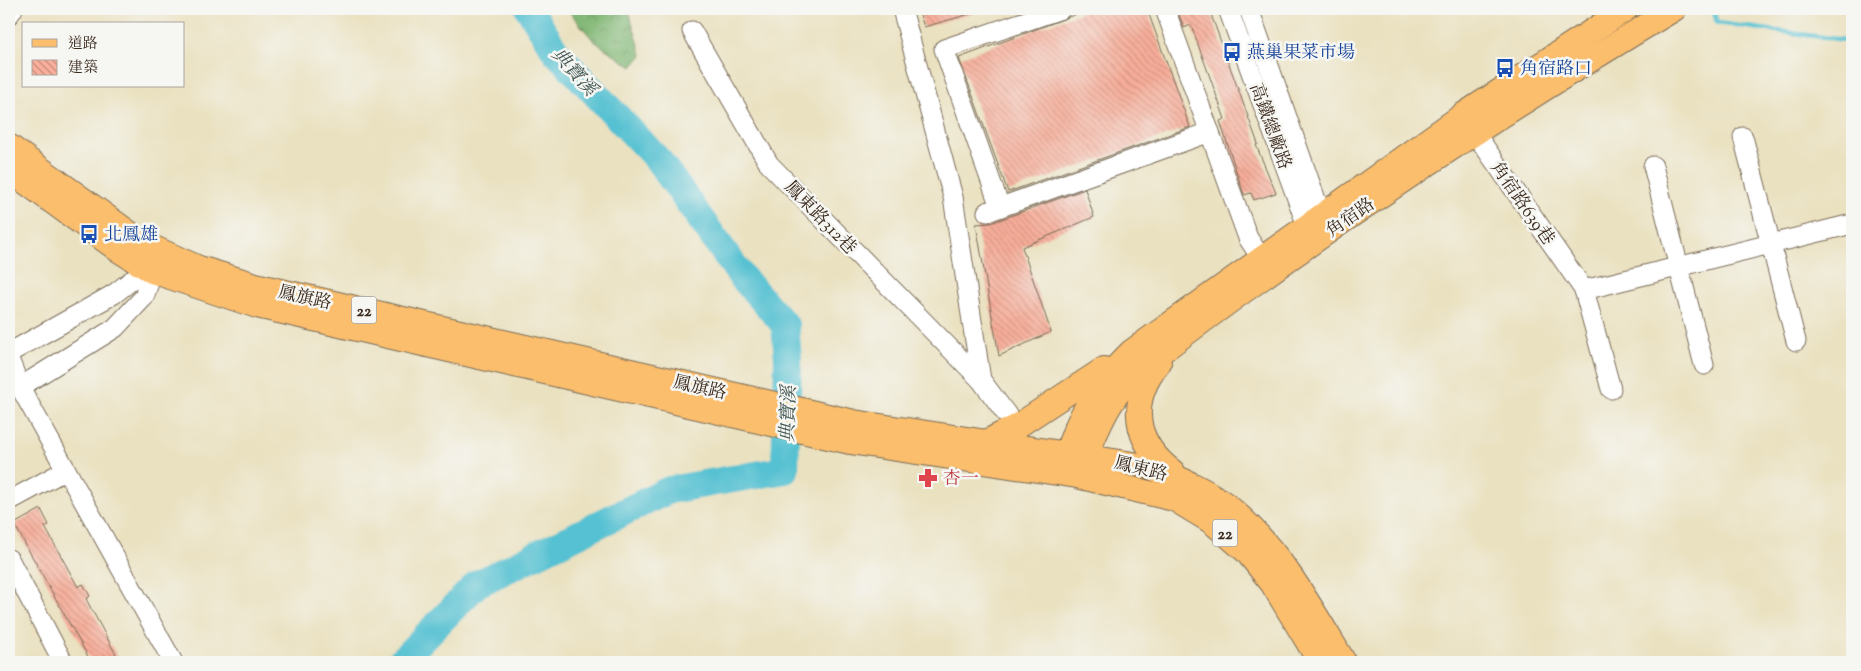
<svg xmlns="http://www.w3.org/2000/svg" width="1861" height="671" font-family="'Sorts Mill Goudy','Noto Serif TC',serif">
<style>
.forest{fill:url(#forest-crowns);stroke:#5d7048}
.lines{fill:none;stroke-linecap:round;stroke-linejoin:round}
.stream{stroke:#57c1d2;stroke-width:4.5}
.river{stroke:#57c1d2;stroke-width:28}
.building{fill:url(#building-back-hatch)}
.minor-casing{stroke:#786a57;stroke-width:21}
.major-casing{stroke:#786a57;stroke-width:26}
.minor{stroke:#fff;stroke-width:19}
.major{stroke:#fabe6d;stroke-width:24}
.labels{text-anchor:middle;stroke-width:5;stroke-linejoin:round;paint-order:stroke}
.shield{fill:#f6f6f2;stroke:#73675e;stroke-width:1}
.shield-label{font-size:16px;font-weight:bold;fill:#3b2a1e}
.transit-label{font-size:18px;fill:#164399;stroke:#f6f6f2;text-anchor:start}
.street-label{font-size:18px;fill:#3b2a1e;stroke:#f6f6f2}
.health-label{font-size:18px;fill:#be3a42;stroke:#f6f6f2;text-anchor:start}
.water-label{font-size:19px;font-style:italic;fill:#435754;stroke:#f6f6f2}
</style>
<defs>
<pattern id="forest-crowns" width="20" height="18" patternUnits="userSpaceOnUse" patternTransform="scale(1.25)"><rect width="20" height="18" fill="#7fb672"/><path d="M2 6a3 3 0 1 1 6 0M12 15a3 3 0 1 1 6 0" fill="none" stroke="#69945d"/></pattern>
<pattern id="building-back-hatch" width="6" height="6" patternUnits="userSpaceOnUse" patternTransform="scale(1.25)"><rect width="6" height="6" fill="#f8ae9a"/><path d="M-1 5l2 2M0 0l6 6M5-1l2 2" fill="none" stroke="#ca8e7d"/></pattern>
</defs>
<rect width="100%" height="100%" fill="#f6f6f2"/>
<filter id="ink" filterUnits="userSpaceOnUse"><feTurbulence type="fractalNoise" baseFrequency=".02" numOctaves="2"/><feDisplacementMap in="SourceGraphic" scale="10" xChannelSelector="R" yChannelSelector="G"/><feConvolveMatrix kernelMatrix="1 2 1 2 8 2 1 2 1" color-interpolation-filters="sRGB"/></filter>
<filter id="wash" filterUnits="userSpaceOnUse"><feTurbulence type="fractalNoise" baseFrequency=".0096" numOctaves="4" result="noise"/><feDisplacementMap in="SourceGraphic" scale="20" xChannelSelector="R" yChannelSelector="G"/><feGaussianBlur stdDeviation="1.12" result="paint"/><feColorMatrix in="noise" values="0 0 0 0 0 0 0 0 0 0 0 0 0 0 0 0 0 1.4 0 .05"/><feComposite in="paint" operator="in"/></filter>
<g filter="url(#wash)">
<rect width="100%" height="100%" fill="#eae1c0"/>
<polygon class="forest" points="567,9 628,9 642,55 632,67 594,41"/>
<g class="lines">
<polyline class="stream" points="1713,9 1717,23 1852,41"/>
<polyline class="river" points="400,662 477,584 669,490 785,470 788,359 785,325 742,277 659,161 556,52 529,9"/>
</g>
<g id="blocks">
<g class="building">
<polygon points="918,9 977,9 977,12 924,27"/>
<polygon points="1090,9 1147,9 1190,127 1008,192 959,58"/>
<polygon points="1177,9 1209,9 1258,144 1256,145 1276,193 1254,200 1251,193 1244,195 1220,121 1225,119 1191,25 1184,28"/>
<polygon points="1085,189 1094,217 1022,247 1051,332 999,356 976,224 991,223"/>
<polygon points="41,509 49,525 45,527 78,587 83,584 90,596 86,599 120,662 91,662 14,524"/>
</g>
</g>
</g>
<g filter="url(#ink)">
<use href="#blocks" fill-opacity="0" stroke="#786a57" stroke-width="1"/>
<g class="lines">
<g class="minor-casing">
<g id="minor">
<polyline points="902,9 953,197 981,380 1016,427"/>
<polyline points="1165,9 1248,238 1269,270"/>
<polyline points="1228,9 1307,226 1313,237"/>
<polyline points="1249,9 1321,214 1330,227"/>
<polyline points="9,15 13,9"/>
<polyline points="692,31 769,164 981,380"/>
<polyline points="1468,123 1584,290 1852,224"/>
<polyline points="1743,137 1796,341"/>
<polyline points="1653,166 1704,365"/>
<polyline points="1000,207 944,49 1061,9"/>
<polyline points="987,212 1210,132"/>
<polyline points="157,260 144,297 115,328 20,387 173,662"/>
<polyline points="1584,290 1611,389"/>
<polyline points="9,353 114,294 132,280 150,277"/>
<polyline points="9,359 20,387"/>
<polyline points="9,501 66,470"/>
<polyline points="9,559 63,662"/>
</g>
</g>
<g class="major-casing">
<g id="major">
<path d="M9,146L143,243L199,268L259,286L854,422L1147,466C1179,478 1212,491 1237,514C1283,555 1313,611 1344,662"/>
<polyline points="9,170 117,249 152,271 257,306 850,442 1077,476 1174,499 1212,522 1247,552 1272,583 1320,662"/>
<path d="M1159,363C1128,401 1133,442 1173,472"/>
<polyline points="984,443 1016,427 1104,369"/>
<path d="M1062,467C1077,417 1094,388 1131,352L1463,115L1626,9"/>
<path d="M1080,470C1098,428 1108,396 1144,365C1313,236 1492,118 1674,9"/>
</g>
</g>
<use href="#minor" class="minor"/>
<use href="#major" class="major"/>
</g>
</g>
<defs>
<g id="bus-bare" transform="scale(1.5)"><path d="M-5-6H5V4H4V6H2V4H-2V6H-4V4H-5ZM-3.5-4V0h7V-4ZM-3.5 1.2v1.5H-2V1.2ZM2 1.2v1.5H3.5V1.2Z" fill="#1a4fb4" stroke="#f6f6f2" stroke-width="2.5" paint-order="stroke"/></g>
<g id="pharmacy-bare" transform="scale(1.5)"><path d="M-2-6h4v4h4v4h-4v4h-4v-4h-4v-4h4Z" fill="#e0444e" stroke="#f6f6f2" stroke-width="2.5" paint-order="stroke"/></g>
</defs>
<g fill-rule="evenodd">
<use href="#bus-bare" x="1232" y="52"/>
<use href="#bus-bare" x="1505" y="68"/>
<use href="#bus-bare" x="89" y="234"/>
<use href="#pharmacy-bare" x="928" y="478"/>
</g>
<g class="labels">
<g class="shield">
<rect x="351.5" y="296.5" width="25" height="27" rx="4"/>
<rect x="1212.5" y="519.5" width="25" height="27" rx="4"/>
</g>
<g class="shield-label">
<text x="364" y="316">22</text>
<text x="1225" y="539">22</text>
</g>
<g class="transit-label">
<text x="1247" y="58">燕巢果菜市場</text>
<text x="1520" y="74">角宿路口</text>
<text x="104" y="240">北鳳雄</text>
</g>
<g class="street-label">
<text transform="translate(1271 126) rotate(70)" y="6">高鐵總廠路</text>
<text transform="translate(1523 203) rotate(55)" y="6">角宿路639巷</text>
<text transform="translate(821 217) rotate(46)" y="6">鳳東路312巷</text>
<text transform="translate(1350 217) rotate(-35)" y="6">角宿路</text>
<text transform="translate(305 297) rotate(13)" y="6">鳳旗路</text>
<text transform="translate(700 387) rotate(13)" y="6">鳳旗路</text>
<text transform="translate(1141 468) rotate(14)" y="6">鳳東路</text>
</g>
<g class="health-label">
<text x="943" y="484">杏一</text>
</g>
<g class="water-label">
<text transform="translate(575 71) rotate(48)" y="7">典寶溪</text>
<text transform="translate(787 414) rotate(-88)" y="7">典寶溪</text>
</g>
</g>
<rect width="1861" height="671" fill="none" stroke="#f6f6f2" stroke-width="30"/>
<rect x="22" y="22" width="162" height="65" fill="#f6f6f2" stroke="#aba49d"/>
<rect x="32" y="39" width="25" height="8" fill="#fabe6d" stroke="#aba49d"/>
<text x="68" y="48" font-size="15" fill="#3b2a1e">道路</text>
<rect x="32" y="60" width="25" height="15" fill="url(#building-back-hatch)" stroke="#aba49d"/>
<text x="68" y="72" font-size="15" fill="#3b2a1e">建築</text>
</svg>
